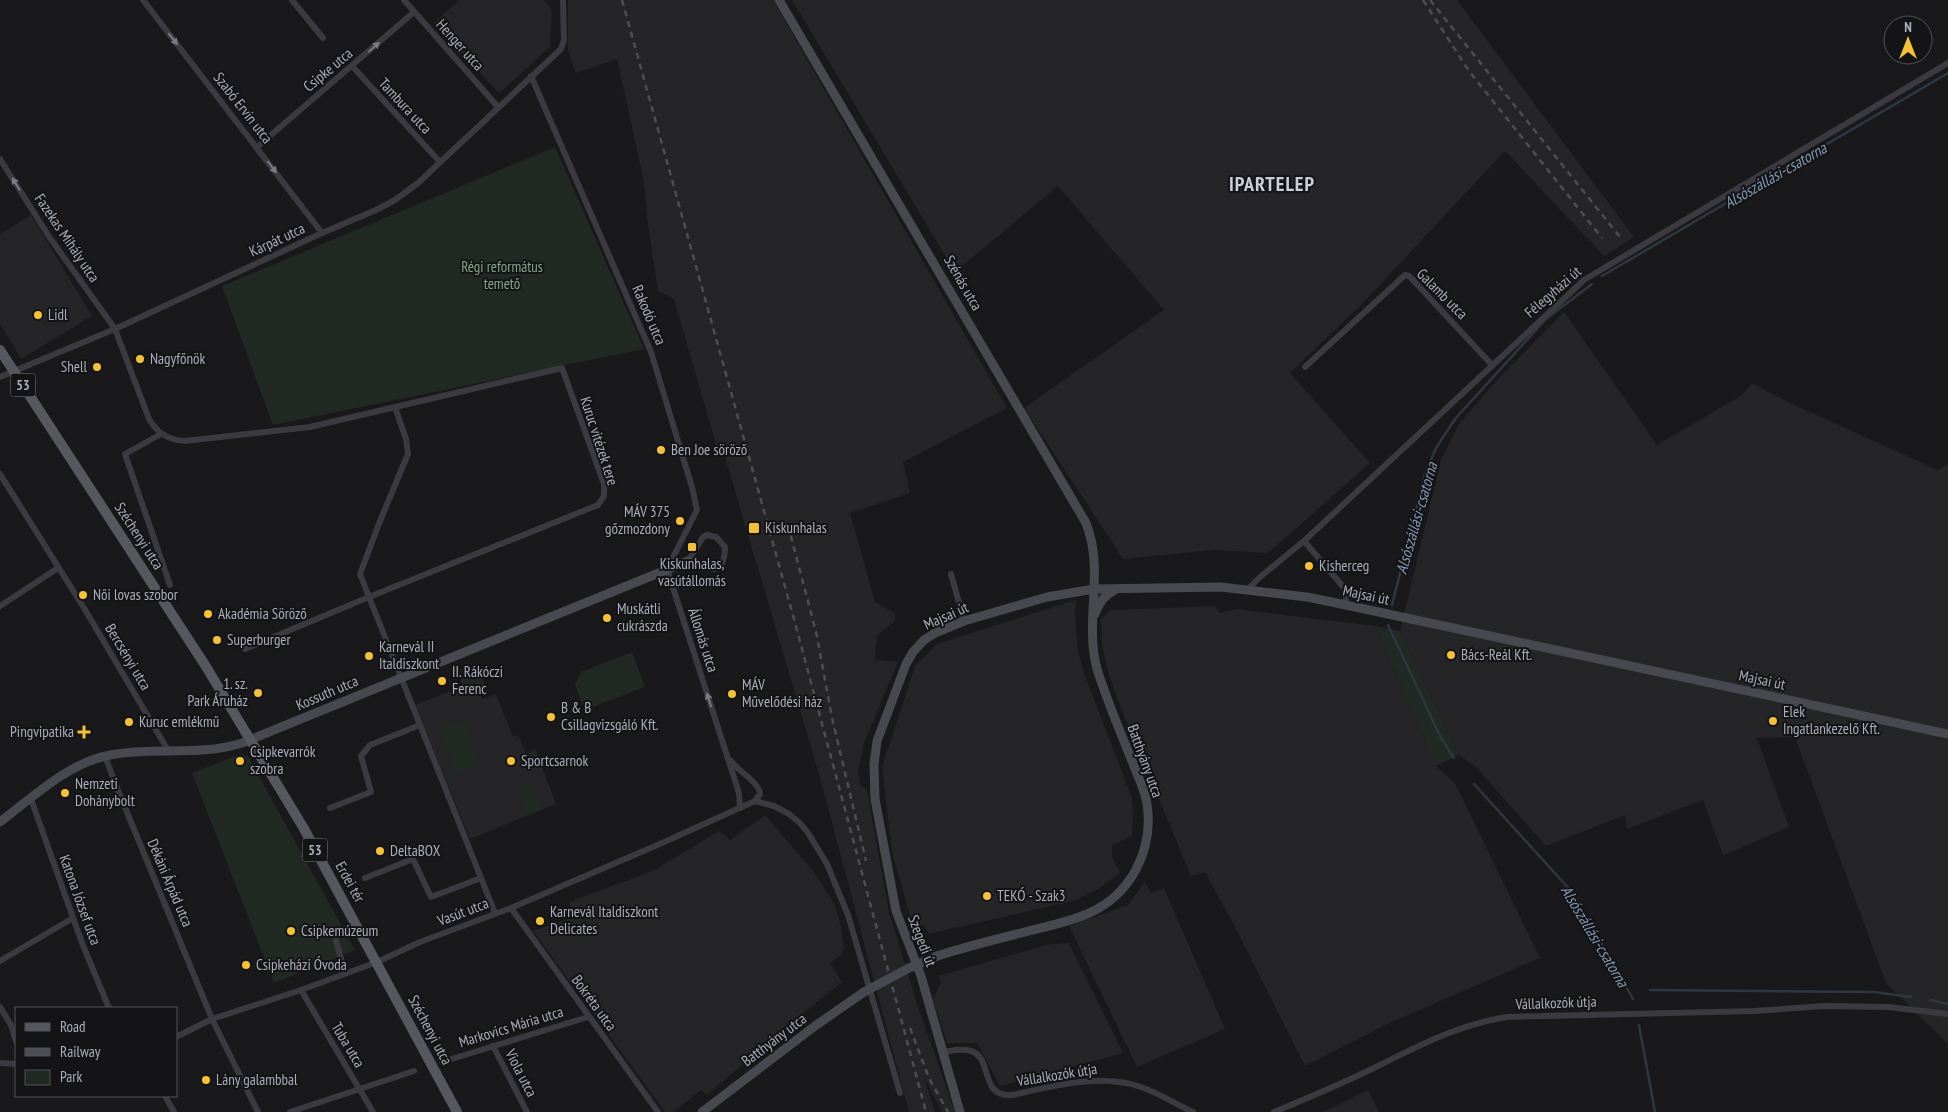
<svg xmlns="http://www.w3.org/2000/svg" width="1948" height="1112" font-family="'PT Sans Narrow',sans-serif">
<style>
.built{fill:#252528}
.green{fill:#202922}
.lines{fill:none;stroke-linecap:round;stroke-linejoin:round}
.stream{stroke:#2e3740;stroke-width:2.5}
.street{stroke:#3a3a40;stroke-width:6}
.secondary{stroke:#484950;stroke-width:9}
.primary{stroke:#56575f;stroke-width:10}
.rail{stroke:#4d4e55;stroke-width:2.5;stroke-dasharray:6 5;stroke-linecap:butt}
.secondary-bridge{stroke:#484950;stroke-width:9}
.oneway{fill:#787a84}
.poi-dot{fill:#f5c236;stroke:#141416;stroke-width:2}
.labels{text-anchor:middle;stroke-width:4;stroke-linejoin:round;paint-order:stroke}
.shield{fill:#141416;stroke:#7e808a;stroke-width:1}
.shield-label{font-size:14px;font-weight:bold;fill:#abafbb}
.street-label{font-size:15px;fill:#abafbb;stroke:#141416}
.park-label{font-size:15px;fill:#82a687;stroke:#141416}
.poi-label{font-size:15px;fill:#abafbb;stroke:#141416;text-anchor:start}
.water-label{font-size:16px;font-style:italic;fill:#829ab6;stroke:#141416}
.district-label{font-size:20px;font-weight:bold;letter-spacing:1px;fill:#ccced7;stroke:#141416}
</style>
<rect width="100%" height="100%" fill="#19191b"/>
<g class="built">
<polygon points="459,0 544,0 552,10 550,47 499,93 433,24"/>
<polygon points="568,0 773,0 1007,408 903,462 910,493 850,513 875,602 895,613 895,621 877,636 875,660 898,662 864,743 858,772 860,785 867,790 889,912 918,1007 955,1112 942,1112 924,1077 935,1112 909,1112 819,774 722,447 717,448 674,299 658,291 648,225 644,182 617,59 576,73 568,50"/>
<polygon points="792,0 1457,0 1634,237 1604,256 1505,151 1360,306 1290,373 1370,463 1268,553 1214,550 1123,559 1024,408 1164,310 1058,186 955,272"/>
<polygon points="31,215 92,316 21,359 0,324 0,234"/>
<polygon points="1564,312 1657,445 1742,395 1752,383 1792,404 1938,470 1948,464 1948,1044 1886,983 1795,737 1757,738 1789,827 1723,855 1703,800 1627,829 1625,815 1546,846 1476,767 1459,755 1400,631 1441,460 1458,425 1499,378"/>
<polygon points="1076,600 1075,614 1078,651 1085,676 1131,795 1133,808 1132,836 1112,845 1112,856 1120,873 1097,890 1073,901 928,934 925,925 913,927 892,852 882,767 915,666 937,644"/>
<polygon points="1215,606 1220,613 1236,609 1375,626 1436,766 1455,783 1540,958 1387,1024 1305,1066 1234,925 1205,872 1191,876 1118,701 1108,672 1102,644 1101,619 1111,610"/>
<polygon points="478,668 488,692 481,695 482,699 496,694 513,737 518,735 526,753 535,749 556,804 470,839 415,705 463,686 459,675"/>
<polygon points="765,815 813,871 834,903 841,926 844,948 842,954 830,963 842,982 791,1023 707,1095 701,1090 674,1112 665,1112 533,931 574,917 569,902 653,871 719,831 730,840"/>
<polygon points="1145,882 1151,893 1164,888 1225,1029 1137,1067 1069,926 1128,905"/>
<polygon points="1069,943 1123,1053 1000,1086 977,1043 947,1043 933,1000 941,982 939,976 1046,945"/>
<polygon points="1368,1090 1379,1112 1323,1112"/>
</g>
<g class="green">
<polygon points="555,147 644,349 273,425 222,286"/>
<polygon points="1375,626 1400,631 1459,755 1436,766"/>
<polygon points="632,652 645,687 585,710 575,685 581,672"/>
<polygon points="464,720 481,765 457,774 439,730"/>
<polygon points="241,754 248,756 355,950 274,983 192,773"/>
<polygon points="532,780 543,808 526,815 515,787"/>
</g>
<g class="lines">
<g class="stream">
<polyline points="1602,276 1948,73"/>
<polyline points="1392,605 1425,474 1436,448 1455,419 1546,319 1592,284"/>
<polyline points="1388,625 1441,738 1454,758"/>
<polyline points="1474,784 1572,892 1633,999"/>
<polyline points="1650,990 1874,992 1911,997"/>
<polyline points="1930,1000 1948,1004"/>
<polyline points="1639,1025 1655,1112"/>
</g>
<g class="street">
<polyline points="143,0 322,233"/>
<polyline points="292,0 323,38"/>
<polyline points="404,0 498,107"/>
<polyline points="352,66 440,162"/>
<polyline points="531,76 651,352 692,487 697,510 667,569 739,793 740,808"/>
<polyline points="257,147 414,12"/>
<path d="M0,159L50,238L115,329L149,419C158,434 169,440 185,441L310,427L562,368L604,484V496L598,505L369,597L360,574L378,526L408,454L406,439L395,407"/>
<polyline points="1305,367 1405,275 1409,276 1412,279 1492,365"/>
<polyline points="0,377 115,329 322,233 376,210 395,200 418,183 561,49 564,40 563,0"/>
<polyline points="161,434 125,454 170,585"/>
<polyline points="0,474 84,608 169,752"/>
<path d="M707,535L716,537L725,547C725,555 724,566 715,569L688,561L703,537Z"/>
<polyline points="1304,541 1346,590 1346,605"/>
<polyline points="951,574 964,621"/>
<polyline points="1248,589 1260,577 1304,541 1584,280 1948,63"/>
<polyline points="0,606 58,568"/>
<polyline points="245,649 369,597 495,913"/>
<polyline points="105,756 115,783 212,1019 258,1112"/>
<path d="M731,761C738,771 759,782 760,794L755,801"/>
<polyline points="31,799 82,943 109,1008"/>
<polyline points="755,801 774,806 789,814 800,823 808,833 827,864 848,915 900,1093"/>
<polyline points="330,808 371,792 361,756 370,745 420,725"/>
<polyline points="365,878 413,859 431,897 481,878"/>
<polyline points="511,908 658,1112"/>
<polyline points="336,941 345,973"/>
<polyline points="0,961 73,918"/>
<polyline points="301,990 373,1112"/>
<polyline points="0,1007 11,1025 16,1041"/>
<polyline points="176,1037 212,1019 301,990 377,962 420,942 511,908 662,843 755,801"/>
<polyline points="493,1046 527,1112"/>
<path d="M943,1052C951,1051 963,1048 971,1051C993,1057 979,1098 1012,1095C1055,1086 1098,1073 1141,1087C1159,1093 1175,1104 1193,1112"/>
<polyline points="442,1062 588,1017"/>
<polyline points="0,1063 16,1064"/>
<polyline points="165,1096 174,1112"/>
<polyline points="290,1112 414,1071"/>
<path d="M1274,1112C1308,1098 1343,1083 1376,1067C1418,1046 1460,1024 1507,1017L1754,1011L1824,1006L1888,1007L1948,1014"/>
</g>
<g class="secondary">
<path d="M779,0L1086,523C1105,570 1084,622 1097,669C1107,701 1120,731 1132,761C1137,775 1145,789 1147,804C1154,851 1130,896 1087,914C1066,923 1043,927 1021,933C993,940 965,947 937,956"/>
<path d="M1095,614C1099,603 1105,594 1115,590"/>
<path d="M0,822C33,797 68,763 110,755C154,746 197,757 242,743L688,561"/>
<polyline points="702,1112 815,1026 864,992"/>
<polyline points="960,1112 921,976 896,911 875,799 874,764 877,741 906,664 913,652 924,640 935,633 964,621 1047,597 1094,589 1221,587 1307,597 1346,605 1948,734"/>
</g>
<polyline class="primary" points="0,350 205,665 303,827 457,1112"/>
<g class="rail">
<polyline points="622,0 794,619 926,1112"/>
<polyline points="1423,0 1469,71 1602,238"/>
<polyline points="1430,0 1620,237"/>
<polyline points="788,525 817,636 832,718 866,861"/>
<polyline points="910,1028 929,1078 948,1112"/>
</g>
<polyline class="secondary-bridge" points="864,992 909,968 937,956"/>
</g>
<defs><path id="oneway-solid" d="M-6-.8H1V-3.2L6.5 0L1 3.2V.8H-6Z" transform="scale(1.25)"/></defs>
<g class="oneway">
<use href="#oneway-solid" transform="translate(173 39) rotate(52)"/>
<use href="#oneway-solid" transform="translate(374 47) rotate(-41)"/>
<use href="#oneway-solid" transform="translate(272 167) rotate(53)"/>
<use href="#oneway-solid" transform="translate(16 184) rotate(-122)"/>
<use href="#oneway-solid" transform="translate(709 700) rotate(-108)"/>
</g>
<g class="poi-dot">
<circle cx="38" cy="315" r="5"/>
<circle cx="140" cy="359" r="5"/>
<circle cx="97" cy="367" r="5"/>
<circle cx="661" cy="450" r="5"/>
<circle cx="680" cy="521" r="5"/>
<rect x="748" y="522" width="12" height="12" rx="2.5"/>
<rect x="687" y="542" width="10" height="10" rx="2.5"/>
<circle cx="1309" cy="566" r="5"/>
<circle cx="83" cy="595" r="5"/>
<circle cx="208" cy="614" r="5"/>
<circle cx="607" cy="618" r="5"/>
<circle cx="217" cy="640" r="5"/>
<circle cx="1451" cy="655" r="5"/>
<circle cx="369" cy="656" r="5"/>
<circle cx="442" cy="681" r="5"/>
<circle cx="258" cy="693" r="5"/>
<circle cx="732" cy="694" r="5"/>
<circle cx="551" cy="717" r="5"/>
<circle cx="1773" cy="721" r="5"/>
<circle cx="129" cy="722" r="5"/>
<path d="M81.5 724.5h5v5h5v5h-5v5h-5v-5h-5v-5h5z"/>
<circle cx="240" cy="761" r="5"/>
<circle cx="511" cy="761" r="5"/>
<circle cx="65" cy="793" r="5"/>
<circle cx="380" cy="851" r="5"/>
<circle cx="987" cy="896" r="5"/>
<circle cx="540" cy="921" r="5"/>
<circle cx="291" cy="931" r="5"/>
<circle cx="246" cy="965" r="5"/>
<circle cx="206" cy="1080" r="5"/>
</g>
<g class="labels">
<g class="shield">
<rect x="10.5" y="373.5" width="25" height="23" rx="4"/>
<rect x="302.5" y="838.5" width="25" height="23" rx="4"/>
</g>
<g class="shield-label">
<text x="23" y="390">53</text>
<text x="315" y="855">53</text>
</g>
<g class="street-label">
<text transform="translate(460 45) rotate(48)" y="5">Henger utca</text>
<text transform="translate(328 70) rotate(-40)" y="5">Csipke utca</text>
<text transform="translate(405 106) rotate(47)" y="5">Tambura utca</text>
<text transform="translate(243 108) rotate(52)" y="5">Szabó Ervin utca</text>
<text transform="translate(67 238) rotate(56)" y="5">Fazekas Mihály utca</text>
<text transform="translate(277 240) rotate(-25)" y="5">Kárpát utca</text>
<text transform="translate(963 283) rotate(60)" y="5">Szénás utca</text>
<text transform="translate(1553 292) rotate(-41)" y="5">Félegyházi út</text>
<text transform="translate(1442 294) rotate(45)" y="5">Galamb utca</text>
<text transform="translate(649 315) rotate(67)" y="5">Rakodó utca</text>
<text transform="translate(599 441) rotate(72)" y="5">Kuruc vitézek tere</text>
<text transform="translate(139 536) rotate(57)" y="5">Széchenyi utca</text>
<text transform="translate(1366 595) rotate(12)" y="5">Majsai út</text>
<text transform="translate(946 616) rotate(-24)" y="5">Majsai út</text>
<text transform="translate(703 640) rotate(72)" y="5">Állomás utca</text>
<text transform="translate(128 657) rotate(59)" y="5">Bercsényi utca</text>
<text transform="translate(1762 680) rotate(12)" y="5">Majsai út</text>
<text transform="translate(327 693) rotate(-23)" y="5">Kossuth utca</text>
<text transform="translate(1145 761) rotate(70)" y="5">Batthyány utca</text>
<text transform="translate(350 882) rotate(61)" y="5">Erdei tér</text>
<text transform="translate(170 883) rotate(67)" y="5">Dékáni Árpád utca</text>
<text transform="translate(80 900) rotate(70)" y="5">Katona József utca</text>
<text transform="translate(463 912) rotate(-21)" y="5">Vasút utca</text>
<text transform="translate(922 941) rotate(69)" y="5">Szegedi út</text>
<text transform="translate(594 1003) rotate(54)" y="5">Bokréta utca</text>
<text transform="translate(1556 1003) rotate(-2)" y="5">Vállalkozók útja</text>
<text transform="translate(511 1027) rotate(-17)" y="5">Markovics Mária utca</text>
<text transform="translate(430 1030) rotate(62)" y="5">Széchenyi utca</text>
<text transform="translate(774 1040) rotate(-37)" y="5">Batthyány utca</text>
<text transform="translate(348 1045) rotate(59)" y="5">Tuba utca</text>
<text transform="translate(521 1073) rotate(63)" y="5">Viola utca</text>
<text transform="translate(1057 1075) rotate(-9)" y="5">Vállalkozók útja</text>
</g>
<g class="park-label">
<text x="502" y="272">Régi református<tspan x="502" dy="17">temető</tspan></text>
</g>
<g class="poi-label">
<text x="48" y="320">Lidl</text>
<text x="150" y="364">Nagyfőnök</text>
<text x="87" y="372" text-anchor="end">Shell</text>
<text x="671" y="455">Ben Joe söröző</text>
<text x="670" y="517" text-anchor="end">MÁV 375<tspan x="670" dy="17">gőzmozdony</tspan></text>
<text x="765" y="533">Kiskunhalas</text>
<text x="692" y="569" text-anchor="middle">Kiskunhalas,<tspan x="692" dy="17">vasútállomás</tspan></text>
<text x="1319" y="571">Kisherceg</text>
<text x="93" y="600">Női lovas szobor</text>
<text x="617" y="614">Muskátli<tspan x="617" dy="17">cukrászda</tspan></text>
<text x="218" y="619">Akadémia Söröző</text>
<text x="227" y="645">Superburger</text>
<text x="379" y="652">Karnevál II<tspan x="379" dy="17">Italdiszkont</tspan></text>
<text x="1461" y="660">Bács-Reál Kft.</text>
<text x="452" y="677">II. Rákóczi<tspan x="452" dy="17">Ferenc</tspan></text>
<text x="248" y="689" text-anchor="end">1. sz.<tspan x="248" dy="17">Park Áruház</tspan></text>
<text x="742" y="690">MÁV<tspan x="742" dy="17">Művelődési ház</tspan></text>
<text x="561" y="713">B &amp; B<tspan x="561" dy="17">Csillagvizsgáló Kft.</tspan></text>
<text x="1783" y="717">Elek<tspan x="1783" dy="17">Ingatlankezelő Kft.</tspan></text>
<text x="139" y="727">Kuruc emlékmű</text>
<text x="74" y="737" text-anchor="end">Pingvipatika</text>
<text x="250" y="757">Csipkevarrók<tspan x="250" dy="17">szobra</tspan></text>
<text x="521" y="766">Sportcsarnok</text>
<text x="75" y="789">Nemzeti<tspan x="75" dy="17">Dohánybolt</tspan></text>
<text x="390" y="856">DeltaBOX</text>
<text x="997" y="901">TEKÓ - Szak3</text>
<text x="550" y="917">Karnevál Italdiszkont<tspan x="550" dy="17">Delicates</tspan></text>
<text x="301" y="936">Csipkemúzeum</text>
<text x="256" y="970">Csipkeházi Óvoda</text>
<text x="216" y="1085">Lány galambbal</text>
</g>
<g class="water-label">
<text transform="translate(1775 175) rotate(-30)" y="6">Alsószállási-csatorna</text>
<text transform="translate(1416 518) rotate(-74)" y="6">Alsószállási-csatorna</text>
<text transform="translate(1595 936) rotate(59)" y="6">Alsószállási-csatorna</text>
</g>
<g class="district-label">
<text x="1272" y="191">IPARTELEP</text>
</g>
</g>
<rect x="15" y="1007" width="162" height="90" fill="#141416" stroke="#505258"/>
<rect x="25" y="1023" width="25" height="8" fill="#56575f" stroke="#505258"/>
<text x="60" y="1032" font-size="15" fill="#abafbb">Road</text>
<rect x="25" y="1048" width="25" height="8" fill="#4d4e55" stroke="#505258"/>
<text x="60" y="1057" font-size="15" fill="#abafbb">Railway</text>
<rect x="25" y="1070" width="25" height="15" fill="#202922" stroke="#505258"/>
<text x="60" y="1082" font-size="15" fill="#abafbb">Park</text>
<g transform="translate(1908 40)"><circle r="24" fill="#141416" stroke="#505258"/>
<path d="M0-4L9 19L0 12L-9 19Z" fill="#f5c236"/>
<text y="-8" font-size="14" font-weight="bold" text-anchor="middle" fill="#abafbb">N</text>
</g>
</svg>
